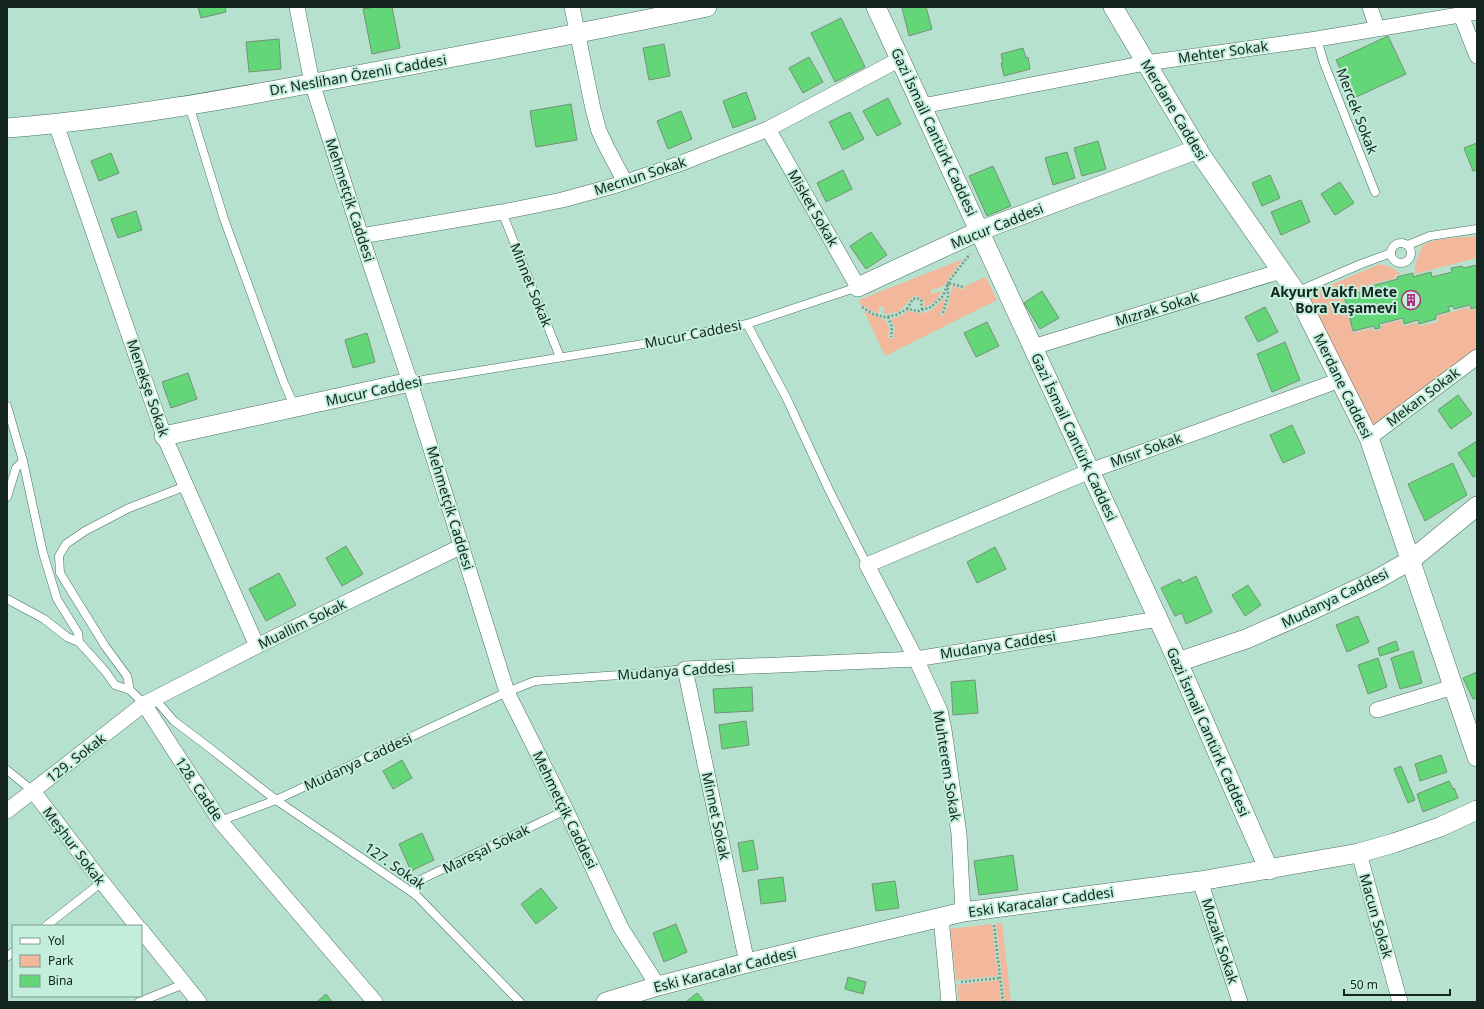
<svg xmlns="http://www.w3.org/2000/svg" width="1484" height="1009" font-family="'Noto Sans',sans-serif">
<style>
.green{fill:#f3b89c}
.building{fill:#63d677;stroke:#749177}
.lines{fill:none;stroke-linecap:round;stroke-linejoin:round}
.service-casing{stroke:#497060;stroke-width:9}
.minor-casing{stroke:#497060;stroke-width:16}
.tertiary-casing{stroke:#497060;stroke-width:20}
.path{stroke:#78988a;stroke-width:2.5;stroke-dasharray:2 2;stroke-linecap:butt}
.service{stroke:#fff;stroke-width:8}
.minor{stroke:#fff;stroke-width:15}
.tertiary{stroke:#fff;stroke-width:19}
.labels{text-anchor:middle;stroke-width:4;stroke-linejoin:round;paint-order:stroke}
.street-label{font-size:14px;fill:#14241e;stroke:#c3eedb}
.poi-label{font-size:14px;font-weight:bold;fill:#14241e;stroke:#c3eedb;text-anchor:end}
</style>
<rect width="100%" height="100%" fill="#b6e1ce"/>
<g class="green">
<polygon points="1477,236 1477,258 1415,274 1415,265 1422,246 1429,242 1443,239"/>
<path d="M963,259L948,279L944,286L931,290V294L942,291C939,299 932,305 924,307V302L920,297L914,296L898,312L883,314L884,307L880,306L878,314C871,312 868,307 861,305L859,300Z"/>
<polygon points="1380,264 1391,267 1401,274 1395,275 1395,278 1369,285 1370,288 1342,295 1353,333 1372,328 1373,331 1381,329 1381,325 1401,320 1403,326 1417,323 1419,326 1438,322 1438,316 1469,307 1470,311 1477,308 1477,348 1372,428 1310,300 1316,291"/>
<path d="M986,277L997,300L885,356L864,311C878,319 893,317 888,337L893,339L895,328L891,319L901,316L907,311C926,315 930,313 943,299H945L944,306L940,314L943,316L948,307L952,286L964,290L965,286Z"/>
<polygon points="996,923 1002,923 1011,1002 1005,1002"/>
<polygon points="992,924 998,976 956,980 950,929"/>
<polygon points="999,980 1001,1002 959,1002 957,985"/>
</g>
<g class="building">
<polygon points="198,7 225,7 226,12 201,18"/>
<polygon points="375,7 392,7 400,48 372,54 363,9"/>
<polygon points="905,7 926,7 932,29 909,36 902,8"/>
<polygon points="841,18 865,67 835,82 811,33"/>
<polygon points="1388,36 1406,74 1354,98 1336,60"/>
<polygon points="279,39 281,69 249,72 246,42"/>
<polygon points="664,44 670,76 649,80 643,48"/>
<polygon points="1023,48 1026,58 1028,57 1030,69 1004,76 1001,63 1003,63 1001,54"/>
<polygon points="809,57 823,82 803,93 789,68"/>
<polygon points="746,92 756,119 733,128 723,101"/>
<polygon points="888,98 901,124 877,136 863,111"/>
<polygon points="571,104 577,140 536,147 530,111"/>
<polygon points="681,111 692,139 668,149 657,121"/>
<polygon points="850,112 864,139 843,150 829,122"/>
<polygon points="1098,141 1106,169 1082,176 1074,148"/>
<polygon points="1477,143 1477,170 1473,171 1464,148"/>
<polygon points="1067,152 1075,178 1053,185 1045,158"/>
<polygon points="111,153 119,173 99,181 91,161"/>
<polygon points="993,166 1011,206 987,216 969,176"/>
<polygon points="843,170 852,189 826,202 817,183"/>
<polygon points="1270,175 1280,198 1262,206 1252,183"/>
<polygon points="1340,182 1354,203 1335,215 1321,194"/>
<polygon points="1301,200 1310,222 1281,235 1271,212"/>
<polygon points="136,211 142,230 118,238 111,219"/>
<polygon points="871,232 887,255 866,269 850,246"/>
<polygon points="1477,265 1477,307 1471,309 1470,305 1454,309 1453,306 1448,307 1450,311 1436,315 1436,319 1419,324 1418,320 1404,324 1403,318 1379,324 1380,328 1375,329 1374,326 1353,331 1344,296 1372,289 1371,286 1398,279 1397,277 1413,273 1413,277 1431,272 1432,277 1452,272 1451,268 1462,266 1463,268"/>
<polygon points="1042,291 1059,318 1040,329 1024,303"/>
<polygon points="1265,307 1278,332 1258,342 1245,317"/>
<polygon points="987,322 999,346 976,357 964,333"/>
<polygon points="367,333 375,362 353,368 345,340"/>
<polygon points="1285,342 1300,380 1272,392 1257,354"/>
<polygon points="188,373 197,399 171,408 162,382"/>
<polygon points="1458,395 1472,414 1451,429 1438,410"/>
<polygon points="1292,425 1305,453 1283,463 1270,435"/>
<polygon points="1477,441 1477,475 1473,477 1458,453"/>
<polygon points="1453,463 1467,495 1425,521 1408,484"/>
<polygon points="346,546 363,574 342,586 326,558"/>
<polygon points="995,547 1006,569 977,583 967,562"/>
<polygon points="279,573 296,605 266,621 249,589"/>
<polygon points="1196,576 1212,612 1186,624 1182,613 1175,616 1161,588 1180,579 1182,583"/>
<polygon points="1248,585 1261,605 1245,616 1232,595"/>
<polygon points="1358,616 1369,642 1347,652 1336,625"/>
<polygon points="1396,641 1399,650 1380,656 1378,648"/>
<polygon points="1413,651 1422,683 1400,689 1391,658"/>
<polygon points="1378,658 1387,687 1368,694 1358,665"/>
<polygon points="1477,672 1477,698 1473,699 1463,678"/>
<polygon points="975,680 978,713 953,715 951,682"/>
<polygon points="752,687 753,711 715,713 713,689"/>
<polygon points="746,721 749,745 722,749 719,725"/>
<polygon points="1441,755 1447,772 1420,781 1415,764"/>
<polygon points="402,760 412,778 393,789 383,771"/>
<polygon points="1401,766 1415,800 1408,803 1394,769"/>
<polygon points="1449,781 1453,789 1454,788 1458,798 1423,812 1417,794"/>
<polygon points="422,833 434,860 411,871 399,844"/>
<polygon points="753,840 758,869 743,872 738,843"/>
<polygon points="1013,855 1018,890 979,895 974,861"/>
<polygon points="783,877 786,901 761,904 758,880"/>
<polygon points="895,881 899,908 876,911 872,884"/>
<polygon points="541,888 557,908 536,924 521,904"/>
<polygon points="676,924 687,952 664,962 653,933"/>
<polygon points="848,977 866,982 863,994 845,989"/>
<polygon points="697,993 705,1002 686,1002"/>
<polygon points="326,994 332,1002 317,1002"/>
</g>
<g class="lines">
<g class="service-casing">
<g id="service">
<polyline points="1317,39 1324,63 1375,192"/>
<polyline points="189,105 224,219 284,383 295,407"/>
<polyline points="502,212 560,357"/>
<circle cx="1401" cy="253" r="10"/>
<polyline points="1408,245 1430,236 1477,229"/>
<polyline points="1296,292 1361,264 1391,253"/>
<polyline points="747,324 787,399 829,490 867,565"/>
<polyline points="410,382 643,344 747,324 858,287"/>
<polyline points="7,406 23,461 43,553 57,599 78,633 79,642"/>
<polyline points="7,497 16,468 23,461"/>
<polyline points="7,599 44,619 67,637 79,642 105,671 115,685 130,690 144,704"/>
<polyline points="130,690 127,676 105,646 60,573 59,556 66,544 85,531 129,508 186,486"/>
<polyline points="155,699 174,721 211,749 276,800 416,895 520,1002"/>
<polyline points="7,770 33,791"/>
<polyline points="220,821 276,800 507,692 535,681 648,673 685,669"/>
<polyline points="416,895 415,888 418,881 566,810"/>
<polyline points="46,926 102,882"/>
<polyline points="7,957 13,952"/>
<polyline points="139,1002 184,984"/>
</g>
</g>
<g class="minor-casing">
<g id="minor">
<polyline points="297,7 312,83 361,236 410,382 507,692 566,810 621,928 658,986"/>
<polyline points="572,7 593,109 599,131 607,148 625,182"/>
<polyline points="1370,7 1377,28"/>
<polyline points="1460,13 1477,56"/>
<polyline points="922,106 1146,63 1317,39 1477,12"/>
<polyline points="56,124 164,436 257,646"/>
<polyline points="768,129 858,287"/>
<polyline points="361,236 502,212 562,200 617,185 679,164 768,129 900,59"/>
<polyline points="1033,347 1281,271"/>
<polyline points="1369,438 1477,357"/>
<polyline points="144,704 220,821 375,1002"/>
<polyline points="1377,710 1453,687"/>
<polyline points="33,791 102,882 137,926"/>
<polyline points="7,811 144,704 257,646 462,546"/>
<polyline points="1359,853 1400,1002"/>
<polyline points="1200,881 1240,1002"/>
<polyline points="963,912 959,834 944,730 940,711 916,659 867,565 1090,471 1340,380"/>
<polyline points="941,917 949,1002"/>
<polyline points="141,930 199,1002"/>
<polyline points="747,963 685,669 916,659 1158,619"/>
</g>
</g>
<g class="tertiary-casing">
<g id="tertiary">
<polyline points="876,7 1178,662 1269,870"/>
<polyline points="1113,7 1201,155 1296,292 1369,438 1477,757"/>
<path d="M7,128C121,119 234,98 346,77C466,55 587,32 707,7"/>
<polyline points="858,287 979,231 1198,149"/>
<polyline points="164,436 410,382"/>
<polyline points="1178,662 1246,639 1310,611 1374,581 1411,560 1477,506"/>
<polyline points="606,1002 658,986 747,963 963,912 1200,881 1359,853 1394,843 1440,827 1477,810"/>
</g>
</g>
<g class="path">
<polyline points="862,307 873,314 884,317 896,315 907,309 919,311 931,307 943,296 949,281 970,254"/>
<polyline points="907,309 913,299 917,298 921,300 922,310"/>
<polyline points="943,313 948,296 948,283 964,287"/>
<polyline points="888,317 892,327 891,337"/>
<polyline points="994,925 1003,1002"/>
<polyline points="961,982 1000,978"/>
</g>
<use href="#service" class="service"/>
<use href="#minor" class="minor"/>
<use href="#tertiary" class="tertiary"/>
</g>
<defs>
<g id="building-ring" transform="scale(1)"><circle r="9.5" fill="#c3eedb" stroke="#b0317f" stroke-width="1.5"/><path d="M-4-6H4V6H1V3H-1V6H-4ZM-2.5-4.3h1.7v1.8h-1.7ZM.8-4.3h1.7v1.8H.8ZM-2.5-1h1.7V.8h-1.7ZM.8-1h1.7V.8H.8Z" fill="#b0317f"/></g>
</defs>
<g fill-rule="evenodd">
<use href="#building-ring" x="1411" y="300"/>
</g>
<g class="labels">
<g class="street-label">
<text transform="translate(1223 52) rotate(-8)" y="5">Mehter Sokak</text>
<text transform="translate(358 75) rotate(-10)" y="5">Dr. Neslihan Özenli Caddesi</text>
<text transform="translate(1174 110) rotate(59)" y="5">Merdane Caddesi</text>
<text transform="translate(1357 111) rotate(69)" y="5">Mercek Sokak</text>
<text transform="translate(934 132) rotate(65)" y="5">Gazi İsmail Cantürk Caddesi</text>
<text transform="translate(640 176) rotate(-18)" y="5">Mecnun Sokak</text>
<text transform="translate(350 200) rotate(72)" y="5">Mehmetçik Caddesi</text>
<text transform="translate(813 208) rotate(60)" y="5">Misket Sokak</text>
<text transform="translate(997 226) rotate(-22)" y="5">Mucur Caddesi</text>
<text transform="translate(531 285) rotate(68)" y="5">Minnet Sokak</text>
<text transform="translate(1157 309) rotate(-17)" y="5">Mızrak Sokak</text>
<text transform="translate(693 334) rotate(-11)" y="5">Mucur Caddesi</text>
<text transform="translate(1343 386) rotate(64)" y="5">Merdane Caddesi</text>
<text transform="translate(148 388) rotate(71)" y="5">Menekşe Sokak</text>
<text transform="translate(374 391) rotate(-12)" y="5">Mucur Caddesi</text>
<text transform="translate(1423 397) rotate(-37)" y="5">Mekan Sokak</text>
<text transform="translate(1074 437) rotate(65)" y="5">Gazi İsmail Cantürk Caddesi</text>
<text transform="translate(1146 450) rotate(-20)" y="5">Mısır Sokak</text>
<text transform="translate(450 508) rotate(73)" y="5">Mehmetçik Caddesi</text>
<text transform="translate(1335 598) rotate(-26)" y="5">Mudanya Caddesi</text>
<text transform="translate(302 624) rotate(-26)" y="5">Muallim Sokak</text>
<text transform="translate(998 645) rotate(-9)" y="5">Mudanya Caddesi</text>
<text transform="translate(676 671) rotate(-4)" y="5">Mudanya Caddesi</text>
<text transform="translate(1208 732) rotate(66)" y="5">Gazi İsmail Cantürk Caddesi</text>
<text transform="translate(76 758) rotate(-38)" y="5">129. Sokak</text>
<text transform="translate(358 762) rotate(-25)" y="5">Mudanya Caddesi</text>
<text transform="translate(947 766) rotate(81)" y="5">Muhterem Sokak</text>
<text transform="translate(199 789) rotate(56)" y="5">128. Cadde</text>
<text transform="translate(565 810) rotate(64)" y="5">Mehmetçik Caddesi</text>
<text transform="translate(716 816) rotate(78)" y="5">Minnet Sokak</text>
<text transform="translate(74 846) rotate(53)" y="5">Meşhur Sokak</text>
<text transform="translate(486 849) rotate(-26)" y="5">Mareşal Sokak</text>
<text transform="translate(395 866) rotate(35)" y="5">127. Sokak</text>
<text transform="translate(1041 902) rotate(-8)" y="5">Eski Karacalar Caddesi</text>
<text transform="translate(1376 916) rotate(74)" y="5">Macun Sokak</text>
<text transform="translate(1220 941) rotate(72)" y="5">Mozaik Sokak</text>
<text transform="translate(725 970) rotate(-14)" y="5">Eski Karacalar Caddesi</text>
</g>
<g class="poi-label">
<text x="1397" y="297">Akyurt Vakfı Mete<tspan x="1397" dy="16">Bora Yaşamevi</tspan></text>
</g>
</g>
<rect width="1484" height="1009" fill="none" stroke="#14241e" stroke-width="16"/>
<rect x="12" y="925" width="130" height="72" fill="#c3eedb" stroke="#7d9d8f"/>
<rect x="20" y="938" width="20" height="6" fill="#ffffff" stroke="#7d9d8f"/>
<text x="48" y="945" font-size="12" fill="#14241e">Yol</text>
<rect x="20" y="955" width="20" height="12" fill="#f3b89c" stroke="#7d9d8f"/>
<text x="48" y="965" font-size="12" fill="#14241e">Park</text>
<rect x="20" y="975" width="20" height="12" fill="#63d677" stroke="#7d9d8f"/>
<text x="48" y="985" font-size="12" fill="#14241e">Bina</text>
<path d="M1344 989v6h106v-6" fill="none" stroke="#14241e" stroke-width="2"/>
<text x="1350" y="989" font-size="12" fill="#14241e" stroke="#c3eedb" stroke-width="3" paint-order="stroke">50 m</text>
</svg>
